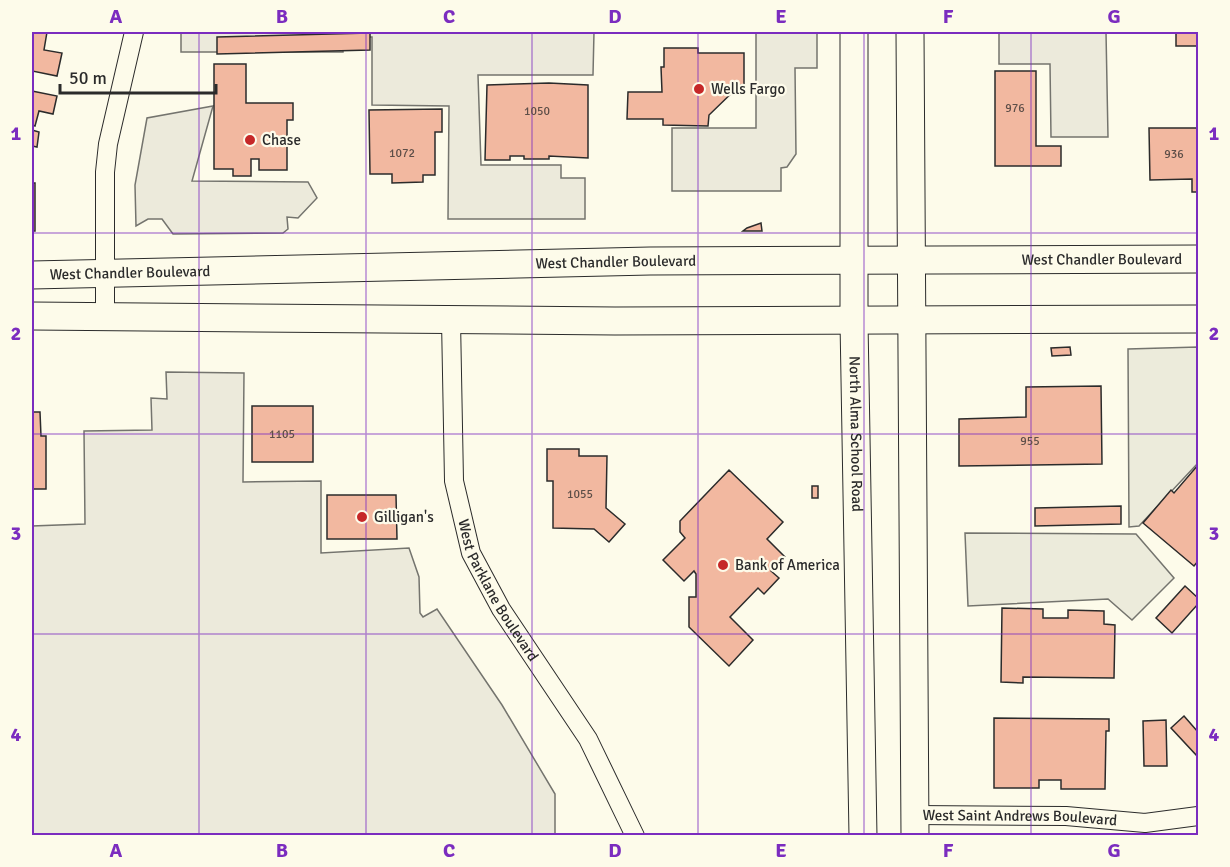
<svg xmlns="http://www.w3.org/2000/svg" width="1230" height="867" font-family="Signika,sans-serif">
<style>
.green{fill:#ecebdb;stroke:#74746e;stroke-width:1.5}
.parking{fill:#eceadb;stroke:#74746e;stroke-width:1.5}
.building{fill:#f2b8a0;stroke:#2b2b2b;stroke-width:1.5}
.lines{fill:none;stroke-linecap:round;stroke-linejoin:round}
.street-casing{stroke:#2b2b2b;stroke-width:20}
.secondary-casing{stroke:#2b2b2b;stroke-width:29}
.street{stroke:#fdfbea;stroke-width:18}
.secondary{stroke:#fdfbea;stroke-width:27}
.grid{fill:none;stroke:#7b2cbf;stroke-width:1.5;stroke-opacity:0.55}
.poi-dot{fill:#c62828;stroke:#fdfbea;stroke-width:2}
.labels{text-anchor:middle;stroke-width:4.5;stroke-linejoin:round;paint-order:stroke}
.number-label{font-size:12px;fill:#5d4e48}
.poi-label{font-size:15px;fill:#2b2b2b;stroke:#fdfbea;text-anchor:start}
.street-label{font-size:15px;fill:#2b2b2b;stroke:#fdfbea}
.neatline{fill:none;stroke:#7b2cbf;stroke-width:2}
.grid-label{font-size:20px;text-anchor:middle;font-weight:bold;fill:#7b2cbf}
</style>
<rect width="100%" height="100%" fill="#fdfbea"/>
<g class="green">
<polygon points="1198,347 1198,463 1139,526 1129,527 1128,349"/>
<polygon points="965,533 1136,534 1174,578 1132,620 1108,599 968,606"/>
</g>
<g class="parking">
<polygon points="181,32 594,32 593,75 478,75 481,165 561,165 561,178 585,178 585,219 448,219 449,106 372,105 372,37 343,37 343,52 181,52"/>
<polygon points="756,32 817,32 817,68 795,68 796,154 787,167 781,168 781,191 672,191 672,128 756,128"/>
<polygon points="999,32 1106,32 1108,137 1051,137 1050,64 999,64"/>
<polygon points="213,106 192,181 308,182 317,198 298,218 287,217 288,229 283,233 173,234 162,219 148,219 136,226 135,185 147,118"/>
<polygon points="166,372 244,373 243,482 321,481 321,553 409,548 419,577 420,613 423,617 437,609 502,705 555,794 555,835 32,835 32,526 85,524 84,431 152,430 151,398 167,399"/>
</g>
<g class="building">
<polygon points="32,32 47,32 44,50 62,53 57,76 32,71"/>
<rect x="1176" y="32" width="22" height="14"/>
<polygon points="370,33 370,50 217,54 217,37"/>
<polygon points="664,48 698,48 698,53 744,53 744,85 740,85 709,115 708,126 663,125 663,119 627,119 628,92 662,92 661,67 664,67"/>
<polygon points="214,64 246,64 246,103 293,103 293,120 287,120 287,170 259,170 259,159 251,159 251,176 233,176 233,169 214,169"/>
<polygon points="995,71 1036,71 1036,146 1061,146 1061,166 995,166"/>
<polygon points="549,83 588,85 588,158 549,156 549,159 524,159 524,156 510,156 510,160 485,160 487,85"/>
<polygon points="32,91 57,96 53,114 39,111 35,126 32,125"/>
<polygon points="442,109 442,132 435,132 435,175 423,175 423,182 392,183 392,174 370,174 369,110"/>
<polygon points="1149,128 1198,128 1198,192 1192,192 1192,179 1150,180"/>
<polygon points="32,130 39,132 37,147 32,146"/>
<rect x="32" y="183" width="3" height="48"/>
<polygon points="761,223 762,231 743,231 747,228"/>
<polygon points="1070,347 1071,355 1052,356 1051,348"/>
<polygon points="1101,386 1102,464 959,466 959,419 1026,417 1026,387"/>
<rect x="252" y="406" width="61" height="56"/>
<polygon points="32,412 40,412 41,436 46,436 46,489 32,489"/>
<polygon points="547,449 579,449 579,456 607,456 606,508 625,524 609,542 594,529 553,528 553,481 547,481"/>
<polygon points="1198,465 1198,561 1194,566 1143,523 1171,490 1174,493"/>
<polygon points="729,470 783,522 767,539 785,557 771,571 779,578 764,594 758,588 730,617 753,640 729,666 689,627 689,597 696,597 696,574 694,571 684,581 663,560 685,538 680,532 680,521"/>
<rect x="812" y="486" width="6" height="12"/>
<polygon points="327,495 396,495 397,539 327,539"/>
<polygon points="1121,506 1121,524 1035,526 1035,508"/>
<polygon points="1185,586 1198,598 1198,604 1172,633 1156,618"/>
<polygon points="1002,608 1043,609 1043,618 1068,618 1068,610 1104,611 1104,624 1115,625 1114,678 1023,677 1023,683 1001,682"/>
<polygon points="1184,716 1198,732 1198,757 1171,728"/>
<polygon points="994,718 1109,719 1109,731 1106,731 1105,789 1061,789 1061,780 1039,780 1039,788 994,788"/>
<polygon points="1166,720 1167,766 1144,766 1143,721"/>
</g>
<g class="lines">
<g class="street-casing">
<g id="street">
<polyline points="105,316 105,172 108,144 134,32"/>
<path id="s1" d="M451,320L454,481L471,553L501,609L588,739L635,836"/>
<path id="s2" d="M914,815L1066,816L1145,823L1198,816"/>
</g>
</g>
<g class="secondary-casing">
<g id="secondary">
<path id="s3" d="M854,32V322L863,836"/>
<polyline points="910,32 915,836"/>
<path id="s4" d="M32,275L650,261L1198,259"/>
<polyline points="32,316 615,321 1198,319"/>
</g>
</g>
<use href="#street" class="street"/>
<use href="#secondary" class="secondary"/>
</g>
<path class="grid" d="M199,32V836M366,32V836M532,32V836M698,32V836M864,32V836M1031,32V836M32,233H1198M32,434H1198M32,634H1198"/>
<g class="poi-dot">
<circle cx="699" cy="89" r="6"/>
<circle cx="250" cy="140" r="6"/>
<circle cx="362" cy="517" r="6"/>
<circle cx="723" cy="565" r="6"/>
</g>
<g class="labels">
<g class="number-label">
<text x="1015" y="112">976</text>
<text x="537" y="115">1050</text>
<text x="402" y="157">1072</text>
<text x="1174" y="158">936</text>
<text x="282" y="438">1105</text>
<text x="1030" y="445">955</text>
<text x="580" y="498">1055</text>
</g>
<g class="poi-label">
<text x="711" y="94">Wells Fargo</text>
<text x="262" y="145">Chase</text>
<text x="374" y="522">Gilligan's</text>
<text x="735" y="570">Bank of America</text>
</g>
<g class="street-label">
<text dy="5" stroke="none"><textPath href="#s4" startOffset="1070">West Chandler Boulevard</textPath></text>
<text dy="5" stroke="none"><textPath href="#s4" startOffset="584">West Chandler Boulevard</textPath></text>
<text dy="5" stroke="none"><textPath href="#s4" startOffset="98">West Chandler Boulevard</textPath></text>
<text dy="5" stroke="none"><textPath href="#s3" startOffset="402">North Alma School Road</textPath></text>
<text dy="5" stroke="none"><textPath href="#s1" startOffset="280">West Parklane Boulevard</textPath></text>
<text dy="5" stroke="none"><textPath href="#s2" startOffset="106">West Saint Andrews Boulevard</textPath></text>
</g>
</g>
<rect width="1230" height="867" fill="none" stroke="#fdfbea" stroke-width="66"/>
<path d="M60 84v9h156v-9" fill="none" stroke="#2b2b2b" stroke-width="3"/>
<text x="69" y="84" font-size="18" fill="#2b2b2b" stroke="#fdfbea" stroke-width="4.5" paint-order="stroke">50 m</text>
<rect x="33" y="33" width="1164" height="801" class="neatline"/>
<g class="grid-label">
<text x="116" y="23">A</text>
<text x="282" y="23">B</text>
<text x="449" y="23">C</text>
<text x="615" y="23">D</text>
<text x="781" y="23">E</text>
<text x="948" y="23">F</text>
<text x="1114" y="23">G</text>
<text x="16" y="140">1</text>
<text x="1214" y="140">1</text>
<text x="16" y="340">2</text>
<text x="1214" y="340">2</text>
<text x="16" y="540">3</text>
<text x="1214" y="540">3</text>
<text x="16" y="741">4</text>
<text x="1214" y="741">4</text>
<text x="116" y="857">A</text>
<text x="282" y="857">B</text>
<text x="449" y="857">C</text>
<text x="615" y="857">D</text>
<text x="781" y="857">E</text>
<text x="948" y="857">F</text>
<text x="1114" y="857">G</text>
</g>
</svg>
